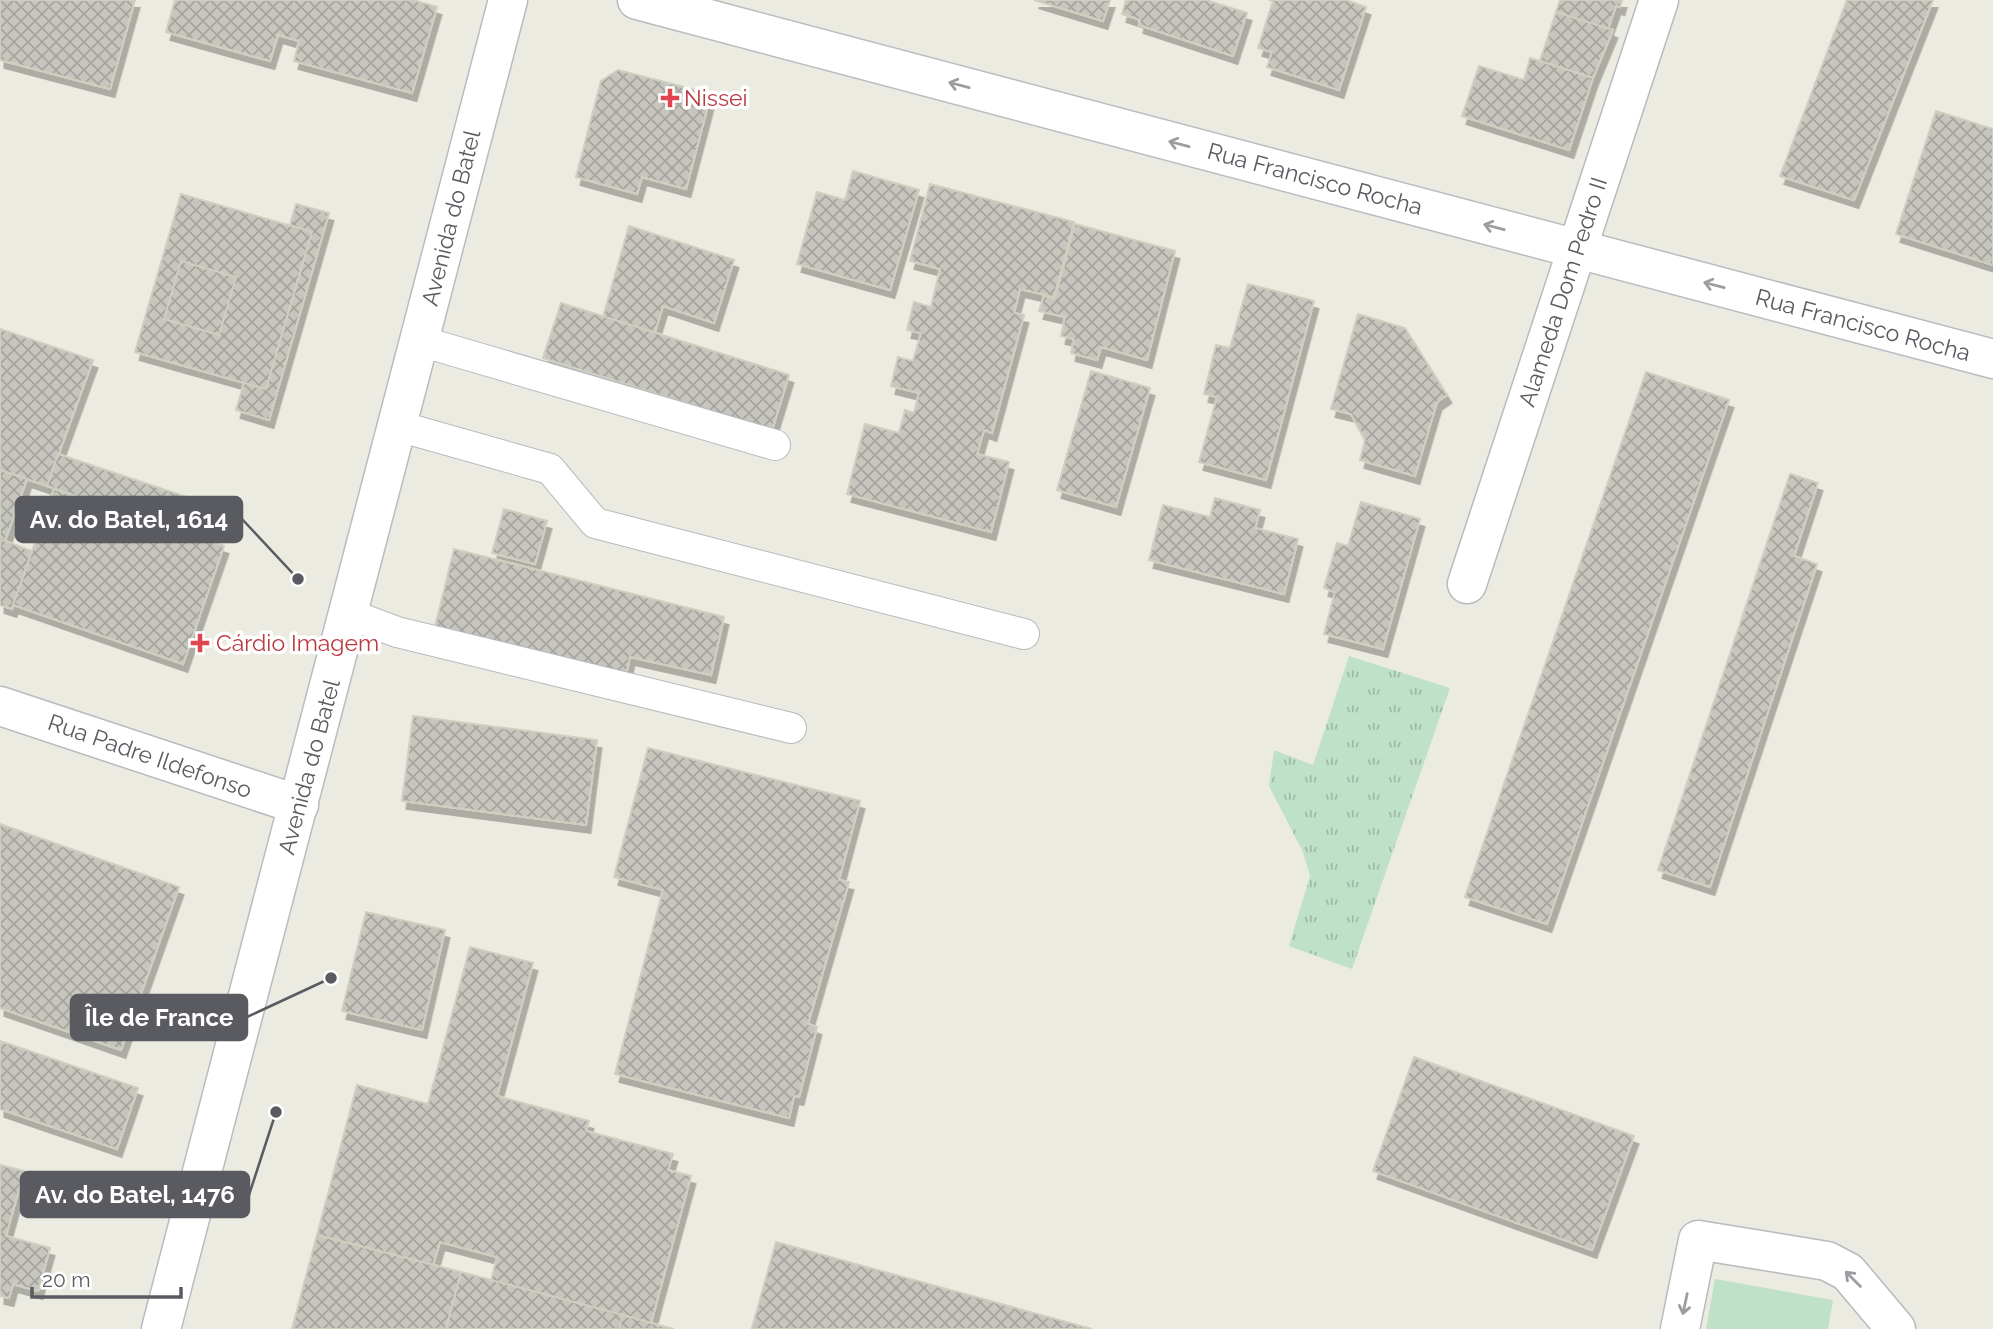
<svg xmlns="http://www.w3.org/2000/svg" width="1993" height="1329" font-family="Raleway,sans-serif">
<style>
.grass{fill:url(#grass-tufts)}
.park{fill:#bfe1c8}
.building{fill:url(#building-cross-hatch);stroke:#cfcfc0;stroke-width:2;filter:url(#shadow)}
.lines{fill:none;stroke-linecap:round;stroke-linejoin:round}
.service-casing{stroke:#b9b9bf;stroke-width:32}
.minor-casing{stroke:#b9b9bf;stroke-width:41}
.secondary-casing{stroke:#babbc2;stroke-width:41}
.service{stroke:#fff;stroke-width:30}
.minor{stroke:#fff;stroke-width:38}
.secondary{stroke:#fff;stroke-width:38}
.oneway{stroke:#9c9da0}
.health-dot{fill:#e0444e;stroke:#fff;stroke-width:2.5}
.labels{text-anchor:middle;stroke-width:7;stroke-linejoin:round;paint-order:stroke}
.health-label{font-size:23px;fill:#be3a42;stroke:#fff;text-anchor:start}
.street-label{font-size:23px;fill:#5a5b61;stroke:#fff}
.leader{fill:none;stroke:#5a5b61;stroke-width:2.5}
.callout-dot{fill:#5a5b61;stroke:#fff;stroke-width:2.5}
.callout{fill:#5a5b61;stroke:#5a5b61;stroke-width:2.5}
.callout-label{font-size:24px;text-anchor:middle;font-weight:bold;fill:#fff}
</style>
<defs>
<pattern id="grass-tufts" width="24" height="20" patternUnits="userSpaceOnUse" patternTransform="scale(1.75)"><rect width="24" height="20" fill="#bfe1c8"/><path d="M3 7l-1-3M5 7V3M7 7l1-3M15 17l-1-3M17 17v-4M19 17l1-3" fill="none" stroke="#9eb9a6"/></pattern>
<pattern id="building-cross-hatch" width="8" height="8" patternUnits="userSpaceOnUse" patternTransform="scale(1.75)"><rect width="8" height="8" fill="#c7c6be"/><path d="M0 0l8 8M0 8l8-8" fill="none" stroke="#a5a49e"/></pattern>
<filter id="shadow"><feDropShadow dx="4.5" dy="8" stdDeviation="0" flood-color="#0004"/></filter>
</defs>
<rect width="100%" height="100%" fill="#ebebe1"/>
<polygon class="grass" points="1349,656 1450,688 1352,969 1289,946 1310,876 1303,852 1269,786 1274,750 1313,765"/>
<polygon class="park" points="1715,1279 1833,1300 1828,1329 1706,1329"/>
<g class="building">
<polygon points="0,0 29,7 17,53 0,48"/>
<polygon points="0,0 135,0 110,89 0,60"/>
<polygon points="175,0 413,0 437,7 412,93 294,61 299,41 278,35 270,61 166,32"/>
<polygon points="1034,0 1110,0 1103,21"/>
<polygon points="1126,0 1206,0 1247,13 1233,56 1139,25 1140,20 1122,14"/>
<polygon points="1269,0 1346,0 1366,7 1339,90 1267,67 1272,52 1258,48 1273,1"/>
<polygon points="1560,0 1622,0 1620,7 1616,6 1608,29 1556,12"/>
<polygon points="1847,0 1933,0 1854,200 1780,176"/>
<polygon points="1556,12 1613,30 1593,78 1540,61"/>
<polygon points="1530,58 1593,78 1569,150 1462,116 1479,66 1524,80"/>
<polygon points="618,70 711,94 686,189 642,177 637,194 576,177 601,81"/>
<polygon points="1936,111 1993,129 1993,265 1896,234"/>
<polygon points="853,171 919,190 890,290 797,264 817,192 845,200"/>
<polygon points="930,184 1074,222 1054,297 1020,289 1014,313 1024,315 992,433 984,430 977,454 1009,462 991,532 847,494 865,424 899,433 905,410 914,413 919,393 891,386 898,357 913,361 921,333 907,330 914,302 931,307 940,269 910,261"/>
<polygon points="181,194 312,232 266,389 135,352"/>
<polygon points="296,204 329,213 269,420 236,410 244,383 266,389 312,232 290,225"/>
<polygon points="1075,224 1175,251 1147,360 1101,347 1097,360 1071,353 1074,339 1061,336 1065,317 1039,311 1044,296 1055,299"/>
<polygon points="629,226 734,260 714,323 663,306 655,332 603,317"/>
<polygon points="181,261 236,277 219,335 164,319"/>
<polygon points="1248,284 1314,301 1266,480 1199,462 1217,397 1204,394 1216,345 1230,348"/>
<polygon points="561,303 789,375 772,430 543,358"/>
<polygon points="1358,314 1405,328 1447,395 1437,402 1415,476 1360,460 1365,440 1351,414 1331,409"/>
<polygon points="0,329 93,360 47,486 0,470"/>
<polygon points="1091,371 1150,388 1116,507 1057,490"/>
<polygon points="1646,372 1729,400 1547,924 1465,897"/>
<polygon points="58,454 190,498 178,531 47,486"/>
<polygon points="0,470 27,479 5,541 32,551 12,609 0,605"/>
<polygon points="1790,474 1818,483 1794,556 1817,564 1710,887 1658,870"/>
<polygon points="54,489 224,546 183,664 13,605"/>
<polygon points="1215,498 1260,510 1255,528 1298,539 1284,594 1149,560 1163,505 1210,517"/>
<polygon points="1361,502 1420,519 1383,649 1324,634 1335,592 1324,588 1337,543 1348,546"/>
<polygon points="504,509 547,521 535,564 492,553"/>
<polygon points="454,549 724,617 711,675 630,657 626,675 434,631"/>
<polygon points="413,716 597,740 586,825 402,801"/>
<polygon points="648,748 860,801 839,880 849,882 808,1024 817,1027 799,1097 794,1096 789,1118 615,1074 663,890 614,877"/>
<polygon points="0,824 179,887 121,1050 0,1008"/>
<polygon points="366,912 445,930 422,1030 342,1011"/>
<polygon points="470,947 533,963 497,1096 589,1121 586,1131 673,1154 668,1170 691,1176 651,1323 491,1281 497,1257 440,1242 433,1265 317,1235 357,1085 428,1104"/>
<polygon points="0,1041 138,1088 117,1149 0,1109"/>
<polygon points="1414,1057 1634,1136 1592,1250 1373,1171"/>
<polygon points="0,1165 24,1171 6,1236 50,1248 38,1291 13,1284 9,1298 0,1296"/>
<polygon points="317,1235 461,1272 446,1329 292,1329"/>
<polygon points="776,1242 1092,1329 757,1329 752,1328"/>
<polygon points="461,1272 623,1315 619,1329 446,1329"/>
<polygon points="623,1315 651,1323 674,1329 619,1329"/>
</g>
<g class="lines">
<g class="service-casing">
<g id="service">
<polyline points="420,341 775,445"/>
<polyline points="398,426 550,469 595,523 1024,634"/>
<polyline points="349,614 397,632 791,728"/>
</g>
</g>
<g class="minor-casing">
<g id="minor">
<polyline points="1467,584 1659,0"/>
<polyline points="0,706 299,805"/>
<polyline points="1680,1329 1698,1240 1827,1261 1848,1272 1896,1329"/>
</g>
</g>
<g class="secondary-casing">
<g id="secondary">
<polyline points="637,0 1993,359"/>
<polyline points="161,1329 508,0"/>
</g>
</g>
<use href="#service" class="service"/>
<use href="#minor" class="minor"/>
<use href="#secondary" class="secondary"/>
</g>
<defs><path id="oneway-shaft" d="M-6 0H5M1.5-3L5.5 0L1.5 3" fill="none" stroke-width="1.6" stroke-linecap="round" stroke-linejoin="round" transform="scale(1.75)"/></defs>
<g class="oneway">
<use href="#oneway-shaft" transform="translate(959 85) rotate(-165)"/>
<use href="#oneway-shaft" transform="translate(1179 144) rotate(-165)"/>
<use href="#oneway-shaft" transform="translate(1494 227) rotate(-165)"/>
<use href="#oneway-shaft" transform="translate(1714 285) rotate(-165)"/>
<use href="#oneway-shaft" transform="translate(1853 1279) rotate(-135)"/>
<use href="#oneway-shaft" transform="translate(1685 1304) rotate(102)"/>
</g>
<g class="health-dot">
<path d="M666.5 87.5h7v7h7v7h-7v7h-7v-7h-7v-7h7z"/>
<path d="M196.5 632.5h7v7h7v7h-7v7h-7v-7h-7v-7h7z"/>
</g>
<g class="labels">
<g class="health-label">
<text x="684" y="106">Nissei</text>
<text x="216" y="651">Cárdio Imagem</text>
</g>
<g class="street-label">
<text transform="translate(1315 179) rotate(15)" y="8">Rua Francisco Rocha</text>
<text transform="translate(451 218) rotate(-76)" y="8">Avenida do Batel</text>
<text transform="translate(1563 292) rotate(-72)" y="8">Alameda Dom Pedro II</text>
<text transform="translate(1863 325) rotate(15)" y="8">Rua Francisco Rocha</text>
<text transform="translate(150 756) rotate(19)" y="8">Rua Padre Ildefonso</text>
<text transform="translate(309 767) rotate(-75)" y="8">Avenida do Batel</text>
</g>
</g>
<path class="leader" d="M298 579L242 519M331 978L247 1017M276 1112L249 1195"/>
<g class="callout-dot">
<circle cx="298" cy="579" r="7"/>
<circle cx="331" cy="978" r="7"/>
<circle cx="276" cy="1112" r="7"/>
</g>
<g class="callout">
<rect x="16" y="497" width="226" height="45" rx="7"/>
<rect x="71" y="995" width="176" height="45" rx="7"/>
<rect x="21" y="1172" width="228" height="45" rx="7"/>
</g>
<g class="callout-label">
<text x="129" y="528">Av. do Batel, 1614</text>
<text x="159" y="1026">Île de France</text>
<text x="135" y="1203">Av. do Batel, 1476</text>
</g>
<path d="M32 1287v10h149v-10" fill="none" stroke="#5a5b61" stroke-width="3.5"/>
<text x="42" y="1287" font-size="21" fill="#5a5b61" stroke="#ffffff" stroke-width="5" paint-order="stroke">20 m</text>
</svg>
